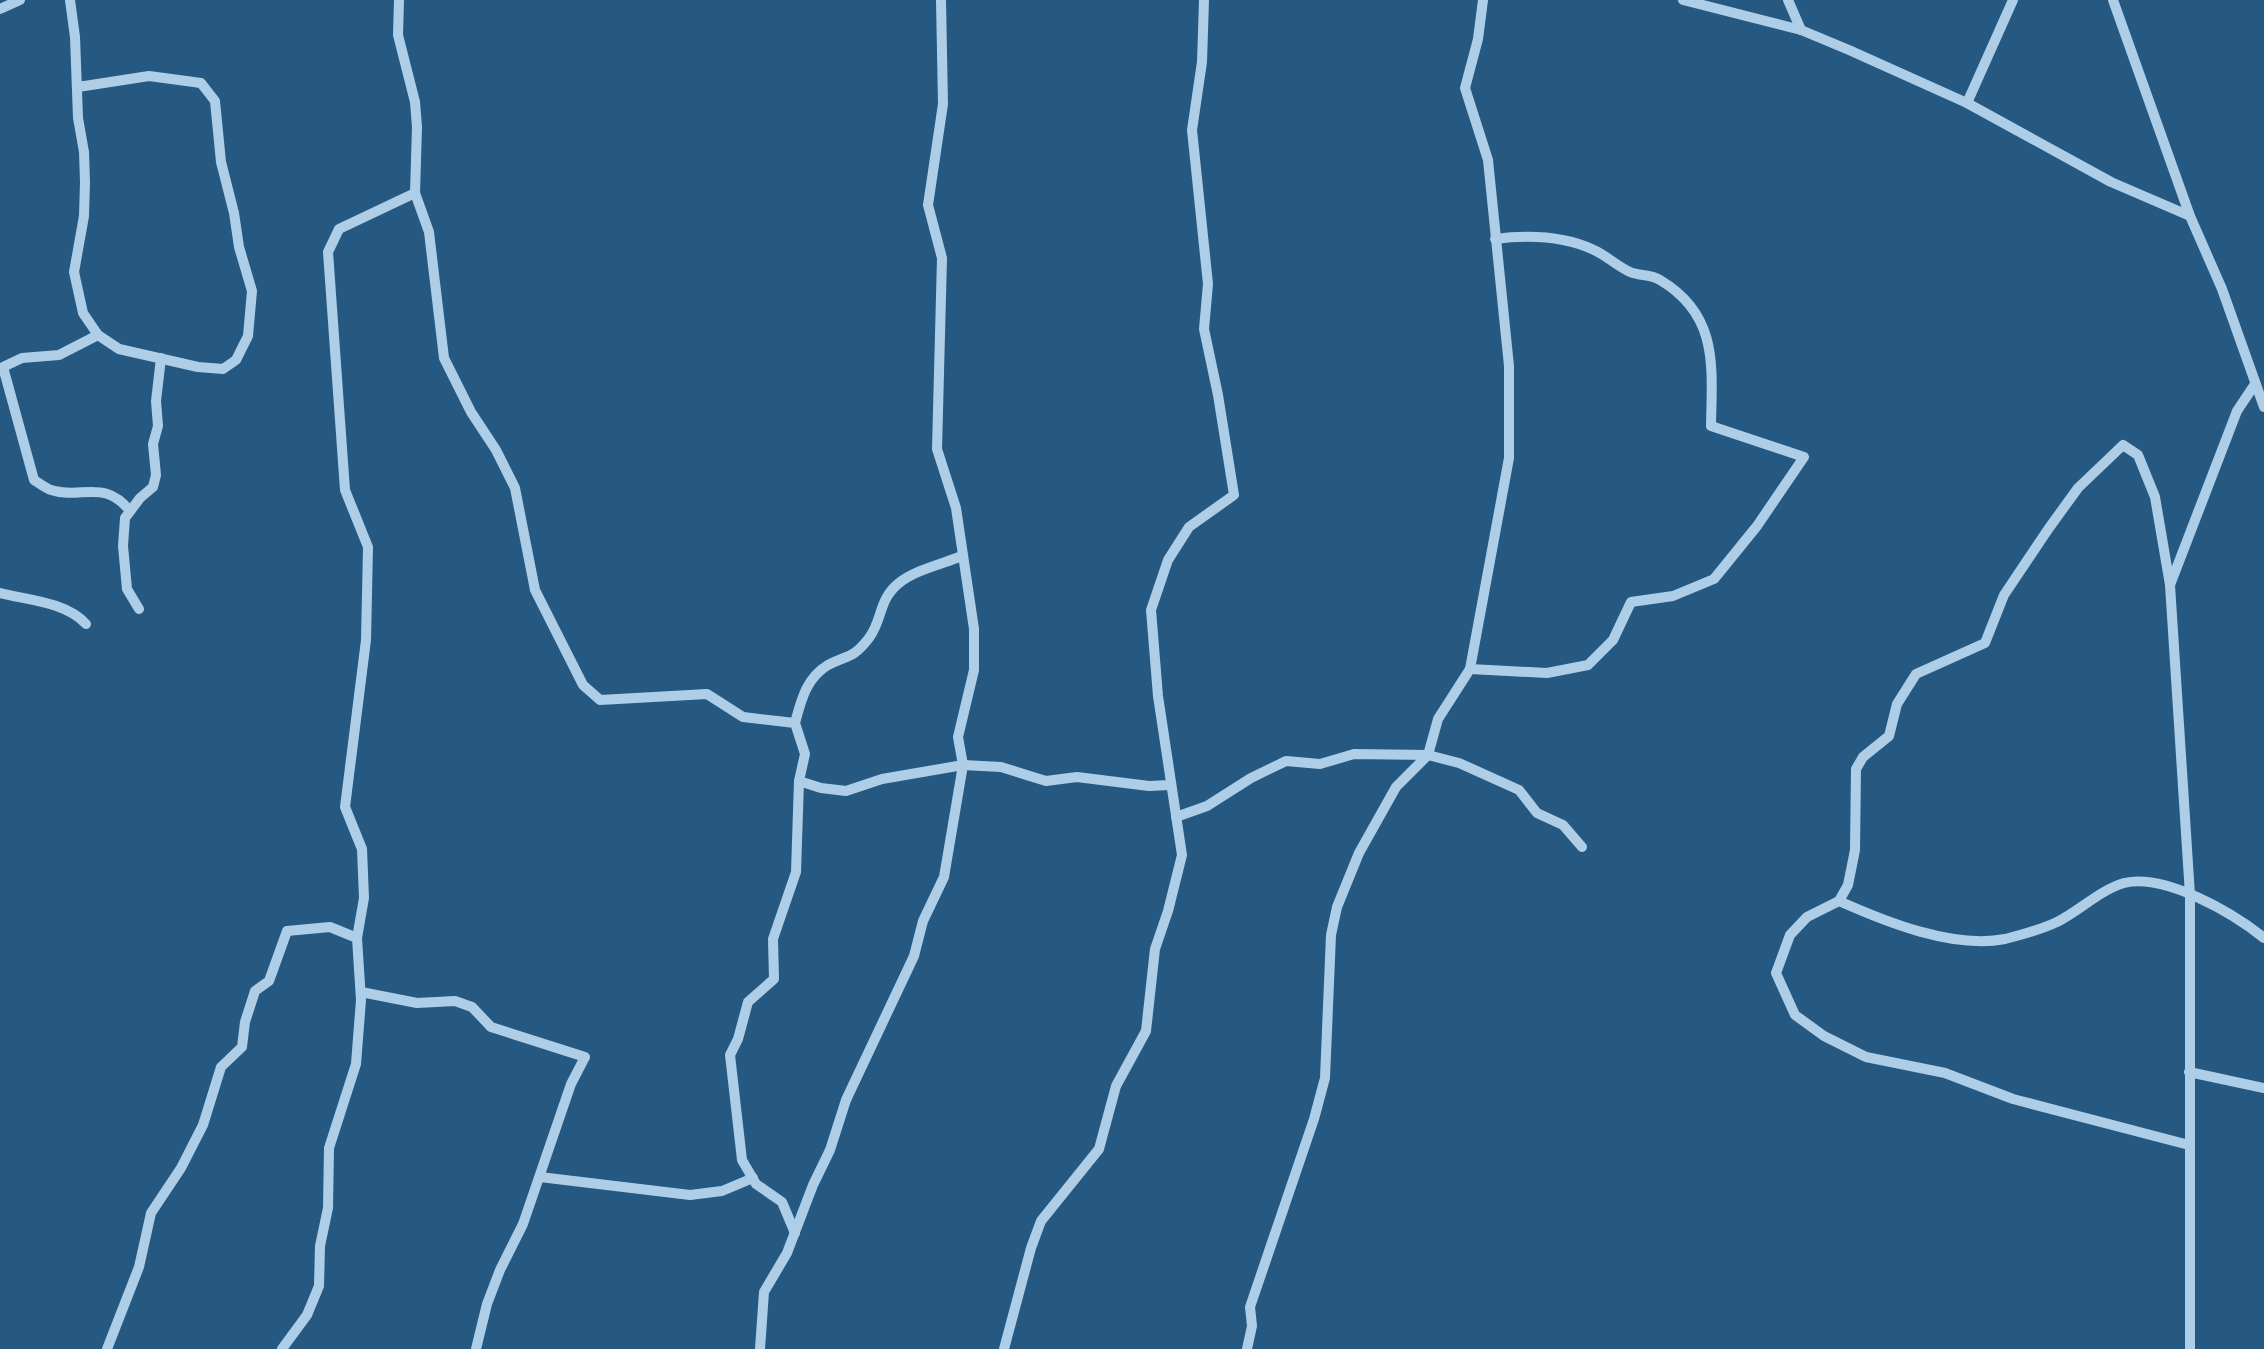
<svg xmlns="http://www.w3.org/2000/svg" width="2264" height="1349" font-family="Helvetica,sans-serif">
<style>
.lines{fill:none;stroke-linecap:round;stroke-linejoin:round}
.minor{stroke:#aecee7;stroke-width:10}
</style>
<rect width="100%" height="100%" fill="#265981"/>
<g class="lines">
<g class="minor">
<polyline points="70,0 75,37 78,118 84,152 85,182 84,216 74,272 83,313 98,335 119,349 198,367 223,369 236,360 248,336 252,291 239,247 234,213 221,162 215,101 201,83 149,76 78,87"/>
<polyline points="399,0 398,35 415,102 417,127 415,193 429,232 444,358 471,412 496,450 515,488 535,590 583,685 600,700 707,694 743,717 795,723 805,754 799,781 821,788 846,791 882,779 963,765 1001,767 1046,781 1077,777 1149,786 1170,785"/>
<polyline points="1683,0 1801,30 1849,50 1967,103 2111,182 2190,216"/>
<polyline points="1788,0 1801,30"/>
<polyline points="2113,0 2190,216 2222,289 2264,407"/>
<polyline points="0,9 20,0"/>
<polyline points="1967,103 2013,0"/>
<path d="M98,335L59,355L22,358L3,367L34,480C39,483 45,488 51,490C81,500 104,478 130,511"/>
<polyline points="2170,585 2155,497 2138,455 2123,445 2078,488 2049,528 2004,595 1985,643 1916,674 1897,704 1889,736 1863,757 1856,769 1855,850 1848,885 1839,901 1807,917 1790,935 1776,973 1795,1015 1824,1036 1866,1057 1945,1073 2013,1099 2189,1145"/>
<path d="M0,593C28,600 66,602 86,624"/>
<polyline points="139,609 127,589 123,546 125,518 140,498 153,487 156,475 153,444 158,426 156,401 161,358"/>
<path d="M1470,669L1547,673L1588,665L1613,640L1631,602L1673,596L1714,579L1757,526L1804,457L1711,426C1712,367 1719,315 1660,280C1651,274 1639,276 1630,272C1617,266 1607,256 1594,250C1564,236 1527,235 1495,239"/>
<path d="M795,723C801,701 806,678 828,665C847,655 853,659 869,638C883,619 878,600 899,583C915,570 942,564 962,556"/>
<polyline points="1176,817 1207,806 1251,778 1286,761 1320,764 1354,754 1428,755 1459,763 1519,790 1537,813 1563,825 1582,847"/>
<path d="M1839,901C1886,922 1953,949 2005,939C2021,935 2042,929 2057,922C2079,911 2100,890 2124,883C2165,873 2233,913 2264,938"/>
<polyline points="361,992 417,1003 455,1001 472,1007 491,1027 585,1057 571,1084 523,1224 500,1270 487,1304 476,1349"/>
<polyline points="2189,1072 2264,1088"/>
<polyline points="540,1177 690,1195 722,1191 753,1178"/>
<polyline points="795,1233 782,1202 756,1184 742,1160 730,1055 738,1039 748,1002 774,979 773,939 796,872 799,781"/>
<polyline points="107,1349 139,1267 151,1213 181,1168 203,1125 221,1067 242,1047 245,1022 255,991 269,981 287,931 330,927 357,938"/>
<polyline points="282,1349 307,1315 319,1286 320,1246 328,1208 329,1148 356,1064 361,1000 357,938 364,898 362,849 345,807 366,640 368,547 345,490 328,252 339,229 415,193"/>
<polyline points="760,1349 764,1292 787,1253 813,1185 830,1150 846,1100 914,956 923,921 944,877 963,765 958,737 974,670 974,629 956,508 937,449 942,258 928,205 943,104 941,0"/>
<polyline points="1004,1349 1031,1248 1041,1221 1099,1149 1116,1086 1146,1031 1155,949 1168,911 1182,855 1158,696 1151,610 1168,560 1189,527 1234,495 1218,395 1204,329 1208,284 1192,130 1202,62 1204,0"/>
<polyline points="1247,1349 1252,1326 1250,1307 1314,1119 1325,1078 1331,935 1337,907 1359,853 1396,787 1428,755 1438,719 1470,669 1509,458 1509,366 1488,160 1465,88 1478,39 1483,0"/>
<polyline points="2190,1349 2190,895 2170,585 2237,411 2255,384"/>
</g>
</g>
</svg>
